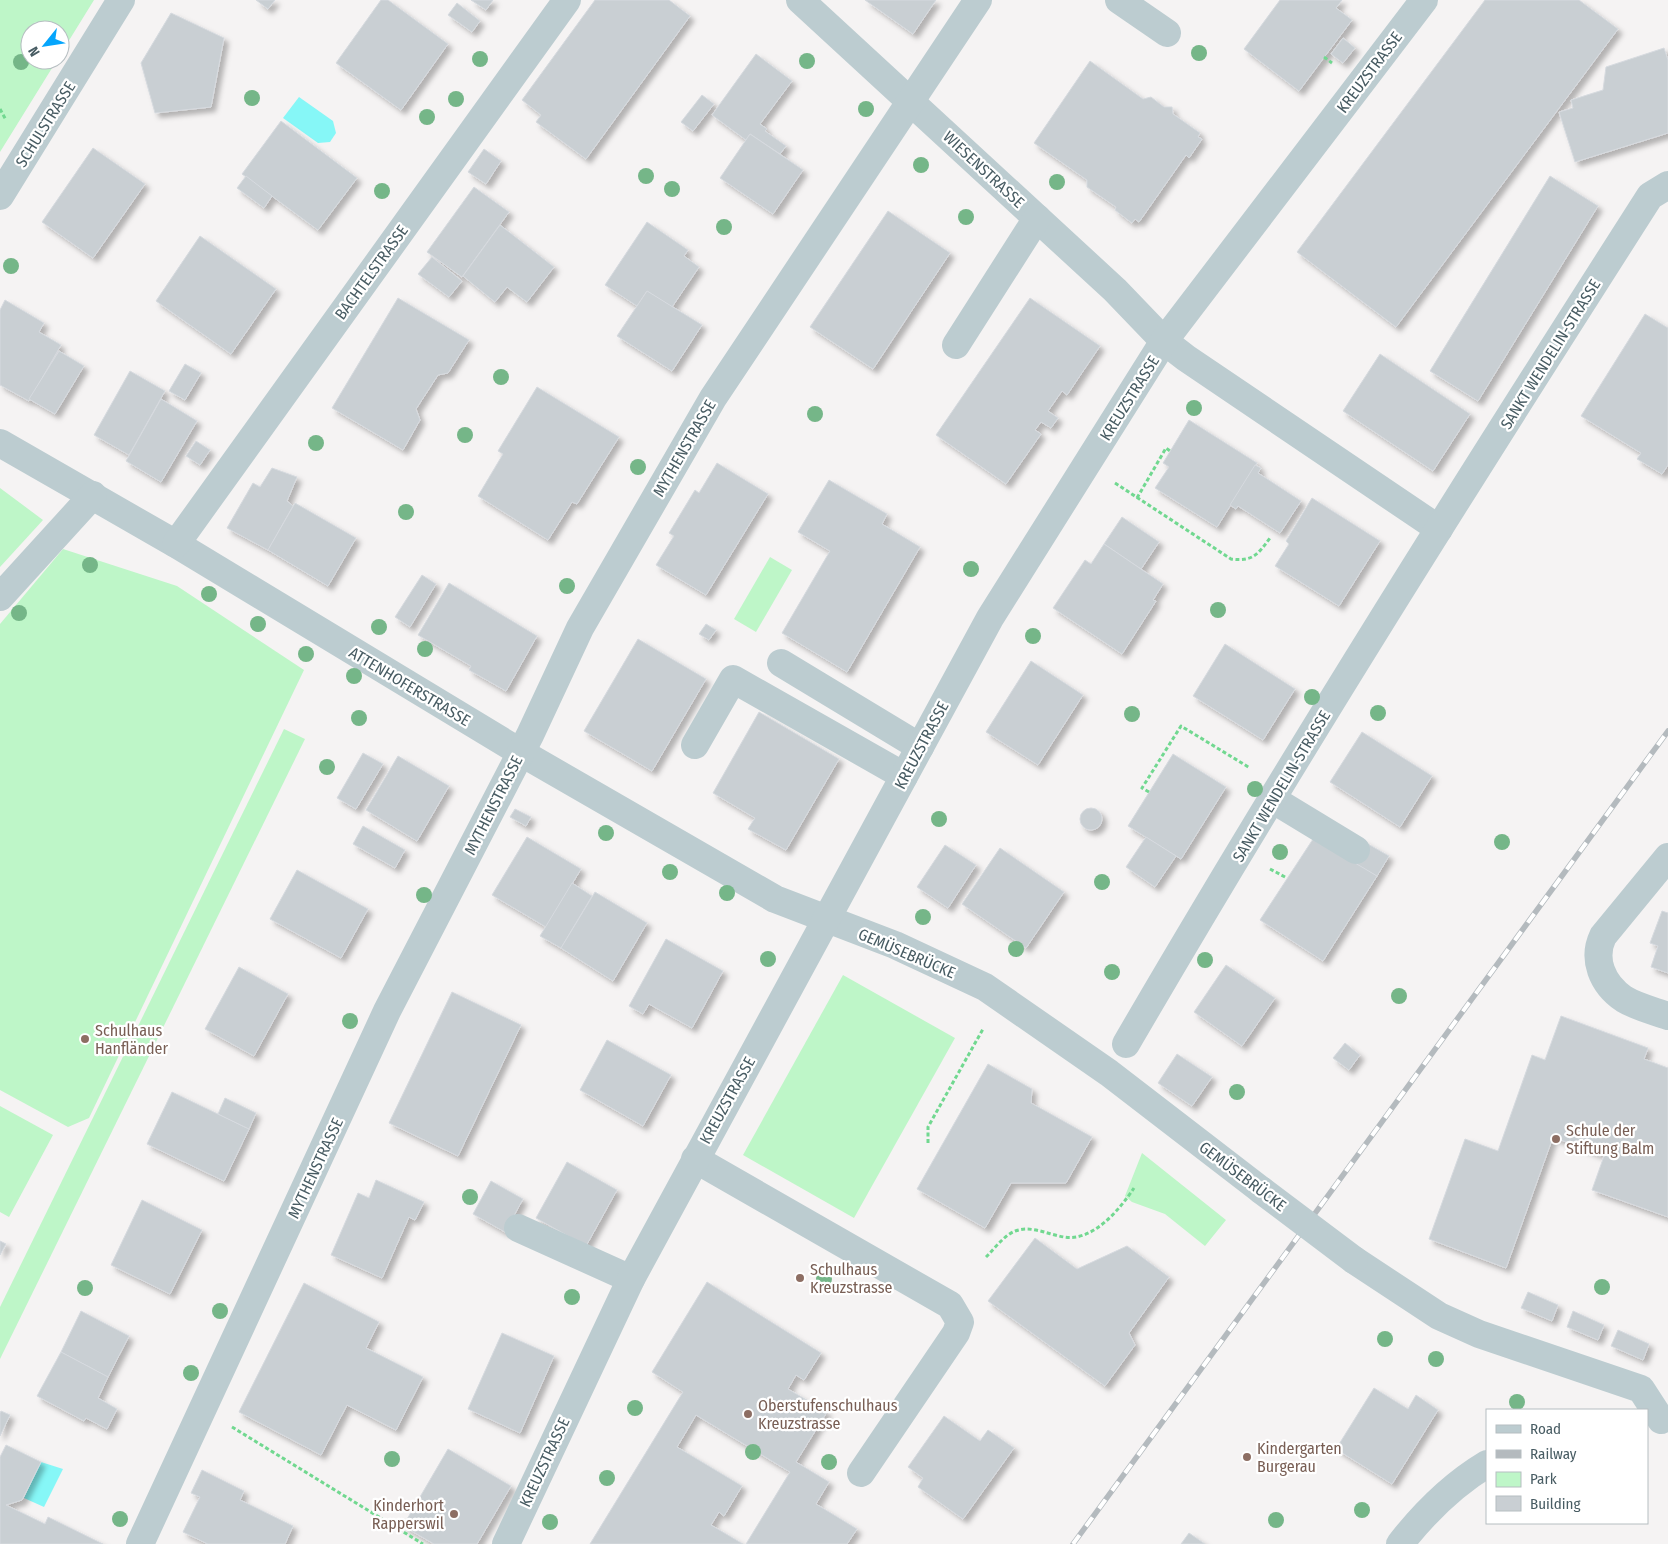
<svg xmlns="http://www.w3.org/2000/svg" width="1668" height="1544" font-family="'Fira Sans Condensed',sans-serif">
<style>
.green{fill:#bef6c8}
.water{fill:#86f7f7}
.building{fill:#c9cfd3;stroke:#d6dadf;filter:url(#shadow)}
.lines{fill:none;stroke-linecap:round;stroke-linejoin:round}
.path{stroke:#71d890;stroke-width:3;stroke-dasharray:4 2.5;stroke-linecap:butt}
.minor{stroke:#bcccd0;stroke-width:28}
.rail-casing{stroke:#b4babe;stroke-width:5.5}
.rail{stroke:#fff;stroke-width:4;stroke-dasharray:11;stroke-linecap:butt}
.minor-bridge{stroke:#bcccd0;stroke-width:28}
.tree{fill:#75b688}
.education-dot{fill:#8d6e63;stroke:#fff;stroke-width:2}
.labels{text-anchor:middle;stroke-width:4.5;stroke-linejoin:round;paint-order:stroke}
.street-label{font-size:16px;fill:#485c63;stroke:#fff}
.education-label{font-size:16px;fill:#785e54;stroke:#fff;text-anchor:start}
</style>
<defs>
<filter id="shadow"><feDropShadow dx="4.5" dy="4.5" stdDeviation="2.5" flood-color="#0004"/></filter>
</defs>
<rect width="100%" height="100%" fill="#f5f3f3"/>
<g class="green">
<polygon points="0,0 94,0 60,55 60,30 30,30 30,60 57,60 0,152"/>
<polygon points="0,488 43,520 0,567"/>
<polygon points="63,549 177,586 304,670 89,1118 68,1127 0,1090 0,624"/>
<polygon points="770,557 792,570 756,632 734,619"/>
<polygon points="284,729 305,739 0,1359 0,1307"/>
<polygon points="843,975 955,1038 854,1218 743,1155"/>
<polygon points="0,1106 53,1135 9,1217 0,1212"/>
<polygon points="1142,1153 1226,1220 1205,1246 1165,1214 1132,1202 1125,1196"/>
</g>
<g class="water">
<polygon points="299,97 333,121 336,133 330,142 318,143 283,118"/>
<polygon points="41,1462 63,1469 44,1507 24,1498"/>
</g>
<g class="building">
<polygon points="256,0 275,0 268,9"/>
<polygon points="381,0 388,0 448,44 401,110 336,63"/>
<polygon points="471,0 493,0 486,10"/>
<polygon points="595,0 669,0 690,16 586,159 536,122 541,115 522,100"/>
<polygon points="865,0 936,0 913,34"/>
<polygon points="1280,0 1342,0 1336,8 1352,20 1299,91 1244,49"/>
<polygon points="1485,0 1579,0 1618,29 1396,327 1297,252"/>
<polygon points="457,3 480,21 472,32 448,15"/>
<polygon points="171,13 224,38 211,107 155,113 141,63"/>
<polygon points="1343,38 1355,48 1343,63 1331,54"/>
<polygon points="1664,48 1668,60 1668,133 1575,162 1559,112 1573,108 1571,100 1603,90 1606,67"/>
<polygon points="756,54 792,81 760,124 767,129 765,131 786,146 780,154 750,134 746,140 712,115"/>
<polygon points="1090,61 1143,99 1151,97 1164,107 1172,107 1173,114 1200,133 1198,137 1202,139 1189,158 1186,155 1139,222 1135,219 1132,223 1115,210 1116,207 1087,187 1087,180 1034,143"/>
<polygon points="702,95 714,104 693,131 681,122"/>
<polygon points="281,121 357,178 318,230 242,174"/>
<polygon points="750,134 803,170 773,214 720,178"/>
<polygon points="93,148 145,184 93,258 42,222"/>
<polygon points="484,149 501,161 486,184 468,172"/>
<polygon points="246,176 272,196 264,208 237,188"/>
<polygon points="1550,176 1598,206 1478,401 1430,371"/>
<polygon points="474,187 509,212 462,277 427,252"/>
<polygon points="888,211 950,253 873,369 810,327"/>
<polygon points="647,222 688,250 684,256 699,267 672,307 647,291 637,306 605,285"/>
<polygon points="500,225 554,267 527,302 507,287 495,302 463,276"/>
<polygon points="200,236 276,289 231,354 156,301"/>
<polygon points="432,257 462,281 449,297 418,274"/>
<polygon points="647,291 702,325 672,371 617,336"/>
<polygon points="398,298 469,340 448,373 438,375 416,409 420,420 403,450 332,408"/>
<polygon points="1030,298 1100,346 1067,395 1062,391 1048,411 1058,418 1051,428 1041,422 1035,430 1041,434 1006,484 936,435"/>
<polygon points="5,300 44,323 39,332 61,345 29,401 0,385 0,310"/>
<polygon points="1645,314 1668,328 1668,465 1662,474 1637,459 1641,453 1581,416"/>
<polygon points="59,351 84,366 55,414 29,399"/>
<polygon points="1380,354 1470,414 1433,471 1343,411"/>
<polygon points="185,364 201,373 185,400 169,391"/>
<polygon points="130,371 165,391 129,455 94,435"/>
<polygon points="537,387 619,437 577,504 572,502 548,540 478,496 503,454 498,451"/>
<polygon points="161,399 197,421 161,482 126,461"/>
<polygon points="1189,420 1257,463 1217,527 1155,488 1169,467 1163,463"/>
<polygon points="196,441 210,450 200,465 186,456"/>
<polygon points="717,463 768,494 706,595 656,565 674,536 669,533 695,490 699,493"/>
<polygon points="1255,465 1261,468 1258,473 1301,501 1280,533 1238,506 1236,509 1230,505"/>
<polygon points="272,468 297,477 287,501 293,506 268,550 227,528 253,483 260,487"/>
<polygon points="829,480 887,514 882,524 920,547 847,672 782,633 830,551 798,532"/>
<polygon points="1312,498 1380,541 1339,606 1275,566 1289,544 1286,541"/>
<polygon points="295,503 356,538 328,586 268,550"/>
<polygon points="1122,517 1159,542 1141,569 1104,544"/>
<polygon points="1104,544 1163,584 1153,600 1156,601 1122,654 1053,608 1085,560 1091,564"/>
<polygon points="422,575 436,584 410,627 395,617"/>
<polygon points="449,583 537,636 506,691 469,670 471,666 418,635"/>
<polygon points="706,624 716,630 709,640 699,634"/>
<polygon points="638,639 706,679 652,771 584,731"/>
<polygon points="1225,644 1295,689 1263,740 1193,696"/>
<polygon points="1031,661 1083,695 1038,765 986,732"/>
<polygon points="759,712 839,759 786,850 748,829 755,818 713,793"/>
<polygon points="1362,732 1432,776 1400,827 1330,782"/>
<polygon points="363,753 383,764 356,809 337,798"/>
<polygon points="1173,754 1226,787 1181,859 1128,826"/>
<polygon points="398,756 449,786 417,841 366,810"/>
<circle cx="1091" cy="819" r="11"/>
<polygon points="515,809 531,817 526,826 510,817"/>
<polygon points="363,826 405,850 395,868 353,844"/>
<polygon points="1315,836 1377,876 1323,961 1260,920"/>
<polygon points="527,837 581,869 546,927 492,895"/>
<polygon points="1146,837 1176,856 1155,887 1126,867"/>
<polygon points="1361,840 1389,856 1377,876 1350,860"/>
<polygon points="945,845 976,865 948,908 917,887"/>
<polygon points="1000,848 1064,892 1026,948 962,904"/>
<polygon points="297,870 368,909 341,958 270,919"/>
<polygon points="572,883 592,896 561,948 540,936"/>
<polygon points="595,892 647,923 613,981 561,948"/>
<polygon points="1662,911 1668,913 1668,973 1651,967 1658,946 1650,943"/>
<polygon points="666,939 723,971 692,1028 649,1004 643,1014 629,1006"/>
<polygon points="1226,965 1275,998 1242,1046 1194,1012"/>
<polygon points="239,967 288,994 254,1056 205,1029"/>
<polygon points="452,992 521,1025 458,1156 389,1123"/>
<polygon points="1561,1016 1648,1048 1644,1059 1668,1068 1668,1217 1592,1190 1604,1156 1553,1137 1506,1268 1429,1239 1465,1139 1498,1151 1532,1055 1545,1060"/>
<polygon points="607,1040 671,1075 643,1126 580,1090"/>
<polygon points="1345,1043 1360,1055 1349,1070 1333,1058"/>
<polygon points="1177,1054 1212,1077 1192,1106 1158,1083"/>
<polygon points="988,1064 1032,1089 1031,1103 1092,1137 1066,1183 1011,1183 985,1228 917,1189"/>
<polygon points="172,1092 249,1129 224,1181 147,1144"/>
<polygon points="225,1098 256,1113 249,1129 218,1114"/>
<polygon points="567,1162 617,1190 586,1246 536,1218"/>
<polygon points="376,1180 424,1202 415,1220 409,1217 382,1278 331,1255 358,1193 369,1198"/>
<polygon points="491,1181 523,1199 505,1232 473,1214"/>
<polygon points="142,1200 202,1230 170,1294 111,1265"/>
<polygon points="1035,1238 1077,1269 1127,1246 1169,1277 1129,1333 1135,1345 1105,1386 988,1301"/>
<polygon points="0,1241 6,1244 0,1255"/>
<polygon points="707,1282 821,1353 804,1380 796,1375 788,1389 827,1412 796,1462 829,1482 816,1504 857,1529 847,1544 746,1544 790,1472 696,1415 677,1447 742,1486 724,1516 719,1512 711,1525 743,1544 590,1544 683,1392 652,1372"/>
<polygon points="304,1283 379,1322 366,1348 423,1377 396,1430 347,1405 321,1455 239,1412"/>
<polygon points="1528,1292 1558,1305 1552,1321 1521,1308"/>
<polygon points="81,1311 129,1336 108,1377 61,1352"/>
<polygon points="1573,1311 1604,1325 1598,1340 1567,1327"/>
<polygon points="1618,1330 1649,1344 1643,1360 1611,1346"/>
<polygon points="502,1333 554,1356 520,1433 468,1409"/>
<polygon points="61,1352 108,1377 98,1398 117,1409 107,1429 86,1418 84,1421 37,1396"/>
<polygon points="1374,1388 1408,1409 1416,1395 1438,1410 1392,1484 1336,1449"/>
<polygon points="1,1411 10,1415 0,1436 0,1413"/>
<polygon points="944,1416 980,1441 988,1430 1014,1448 963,1519 918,1487 923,1478 908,1467"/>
<polygon points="6,1445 41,1462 22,1500 6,1505 45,1524 48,1517 103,1544 0,1544 0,1457"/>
<polygon points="448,1449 511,1486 477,1544 434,1544 403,1526"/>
<polygon points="202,1470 244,1491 240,1500 293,1526 285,1544 208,1544 183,1532 200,1497 191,1493"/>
<polygon points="1189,1533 1205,1544 1181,1544"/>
</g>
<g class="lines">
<g class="path">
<polyline points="1324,57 1332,63"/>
<polyline points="0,109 6,120"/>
<path d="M1115,483L1231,559C1253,562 1258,554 1270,538"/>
<polyline points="1137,498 1166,448 1170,451"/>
<polyline points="1149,792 1142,788 1181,726 1250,768"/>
<polyline points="1270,869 1287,878"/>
<polyline points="928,1143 928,1127 983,1029"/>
<path d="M986,1257C993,1250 1000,1241 1008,1235C1026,1222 1045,1234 1064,1237C1093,1242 1120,1209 1134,1188"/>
<polyline points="232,1427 423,1544"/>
</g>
<g class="minor">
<polyline points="800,0 1115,290 1164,341 1186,358 1439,529"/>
<polyline points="1119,0 1167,33"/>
<polyline points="0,196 121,0"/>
<polyline points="956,345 1037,218"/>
<polyline points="0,443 176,544 520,752 775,899 895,945 985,987 1109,1073 1261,1190"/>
<polyline points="176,544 567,0"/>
<polyline points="0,597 93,495"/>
<polyline points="781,663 920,747"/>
<polyline points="695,745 733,679 904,776"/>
<polyline points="1272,799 1356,850"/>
<path d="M1668,857L1603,936C1592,959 1602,984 1624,999C1637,1007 1654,1011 1668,1016"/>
<path d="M1126,1044C1293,757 1471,476 1650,196L1668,185"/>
<polyline points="695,1159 950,1305 960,1322 956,1333 861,1473"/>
<polyline points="518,1228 631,1279"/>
<polyline points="1354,1260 1439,1316 1479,1334 1641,1389 1661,1420"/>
<polyline points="140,1544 387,1011 530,735 580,628 713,398 978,0"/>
<polyline points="506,1544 631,1279 990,618 1164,341 1424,0"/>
<path d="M1400,1544C1425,1512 1452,1485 1487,1464"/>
</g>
<g class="rail-casing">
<polyline id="rail" points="1073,1544 1668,731"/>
</g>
<use href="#rail" class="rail"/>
<polyline class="minor-bridge" points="1261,1190 1354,1260"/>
</g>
<g class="tree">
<circle cx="1199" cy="53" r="8"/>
<circle cx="480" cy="59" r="8"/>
<circle cx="807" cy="61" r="8"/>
<circle cx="21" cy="62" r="8"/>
<circle cx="252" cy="98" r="8"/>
<circle cx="456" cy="99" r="8"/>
<circle cx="866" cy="109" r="8"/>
<circle cx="427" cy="117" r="8"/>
<circle cx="921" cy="165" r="8"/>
<circle cx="646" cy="176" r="8"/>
<circle cx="1057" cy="182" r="8"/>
<circle cx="672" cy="189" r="8"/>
<circle cx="382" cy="191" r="8"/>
<circle cx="966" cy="217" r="8"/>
<circle cx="724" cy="227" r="8"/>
<circle cx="11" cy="266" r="8"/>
<circle cx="501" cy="377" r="8"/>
<circle cx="1194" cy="408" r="8"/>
<circle cx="815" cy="414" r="8"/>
<circle cx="465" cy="435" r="8"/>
<circle cx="316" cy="443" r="8"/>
<circle cx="638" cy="467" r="8"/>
<circle cx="406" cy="512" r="8"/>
<circle cx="90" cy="565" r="8"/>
<circle cx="971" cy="569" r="8"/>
<circle cx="567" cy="586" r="8"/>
<circle cx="209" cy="594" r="8"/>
<circle cx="1218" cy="610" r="8"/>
<circle cx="19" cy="613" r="8"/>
<circle cx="258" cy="624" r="8"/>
<circle cx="379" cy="627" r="8"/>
<circle cx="1033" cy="636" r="8"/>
<circle cx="425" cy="649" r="8"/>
<circle cx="306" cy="654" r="8"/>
<circle cx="354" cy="676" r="8"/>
<circle cx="1312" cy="697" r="8"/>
<circle cx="1378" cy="713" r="8"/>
<circle cx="1132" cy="714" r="8"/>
<circle cx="359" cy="718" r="8"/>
<circle cx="327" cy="767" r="8"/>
<circle cx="1255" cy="789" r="8"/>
<circle cx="939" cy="819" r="8"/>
<circle cx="606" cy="833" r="8"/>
<circle cx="1502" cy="842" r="8"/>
<circle cx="1280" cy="852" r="8"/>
<circle cx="670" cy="872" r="8"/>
<circle cx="1102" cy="882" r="8"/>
<circle cx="727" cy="893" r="8"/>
<circle cx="424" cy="895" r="8"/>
<circle cx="923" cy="917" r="8"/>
<circle cx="1016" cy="949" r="8"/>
<circle cx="768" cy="959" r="8"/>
<circle cx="1205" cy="960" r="8"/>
<circle cx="1112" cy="972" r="8"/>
<circle cx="1399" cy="996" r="8"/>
<circle cx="350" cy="1021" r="8"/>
<circle cx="1237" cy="1092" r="8"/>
<circle cx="470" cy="1197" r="8"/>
<circle cx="824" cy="1279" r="8"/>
<circle cx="1602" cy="1287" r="8"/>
<circle cx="85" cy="1288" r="8"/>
<circle cx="572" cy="1297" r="8"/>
<circle cx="220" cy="1311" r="8"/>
<circle cx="1385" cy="1339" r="8"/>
<circle cx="1436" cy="1359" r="8"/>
<circle cx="191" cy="1373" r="8"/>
<circle cx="1517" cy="1402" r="8"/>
<circle cx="635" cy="1408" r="8"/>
<circle cx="753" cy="1452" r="8"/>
<circle cx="392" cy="1459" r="8"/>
<circle cx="829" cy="1462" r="8"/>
<circle cx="607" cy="1478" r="8"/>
<circle cx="1362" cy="1510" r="8"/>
<circle cx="120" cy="1519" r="8"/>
<circle cx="1276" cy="1520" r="8"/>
<circle cx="550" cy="1522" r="8"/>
</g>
<g class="education-dot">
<circle cx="85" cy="1039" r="5"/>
<circle cx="1556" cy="1139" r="5"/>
<circle cx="800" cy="1278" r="5"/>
<circle cx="748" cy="1414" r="5"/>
<circle cx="1247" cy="1457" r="5"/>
<circle cx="454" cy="1514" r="5"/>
</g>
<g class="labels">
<g class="street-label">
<text transform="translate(1369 72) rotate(-53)" y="6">KREUZSTRASSE</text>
<text transform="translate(45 124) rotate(-58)" y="6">SCHULSTRASSE</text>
<text transform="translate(984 169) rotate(43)" y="6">WIESENSTRASSE</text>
<text transform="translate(371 272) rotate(-54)" y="6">BACHTELSTRASSE</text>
<text transform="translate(1550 354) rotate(-58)" y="6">SANKT WENDELIN-STRASSE</text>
<text transform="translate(1129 398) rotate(-58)" y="6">KREUZSTRASSE</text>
<text transform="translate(684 448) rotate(-60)" y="6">MYTHENSTRASSE</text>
<text transform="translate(410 686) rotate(31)" y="6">ATTENHOFERSTRASSE</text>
<text transform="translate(921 745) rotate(-62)" y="6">KREUZSTRASSE</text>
<text transform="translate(1281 786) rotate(-59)" y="6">SANKT WENDELIN-STRASSE</text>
<text transform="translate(493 805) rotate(-63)" y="6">MYTHENSTRASSE</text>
<text transform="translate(907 953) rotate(23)" y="6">GEMÜSEBRÜCKE</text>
<text transform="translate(727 1100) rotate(-61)" y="6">KREUZSTRASSE</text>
<text transform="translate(315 1168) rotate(-65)" y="6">MYTHENSTRASSE</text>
<text transform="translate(1243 1176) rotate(37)" y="6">GEMÜSEBRÜCKE</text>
<text transform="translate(544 1462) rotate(-65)" y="6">KREUZSTRASSE</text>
</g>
<g class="education-label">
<text x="95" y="1036">Schulhaus<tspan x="95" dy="18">Hanfländer</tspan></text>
<text x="1566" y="1136">Schule der<tspan x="1566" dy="18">Stiftung Balm</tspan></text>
<text x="810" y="1275">Schulhaus<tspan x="810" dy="18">Kreuzstrasse</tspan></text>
<text x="758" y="1411">Oberstufenschulhaus<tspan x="758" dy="18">Kreuzstrasse</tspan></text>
<text x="1257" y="1454">Kindergarten<tspan x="1257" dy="18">Burgerau</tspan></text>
<text x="444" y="1511" text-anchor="end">Kinderhort<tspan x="444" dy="18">Rapperswil</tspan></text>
</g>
</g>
<rect x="1486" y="1409" width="162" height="115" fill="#ffffff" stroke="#b6bec1"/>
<rect x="1496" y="1425" width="25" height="8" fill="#bcccd0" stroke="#b6bec1"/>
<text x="1530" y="1434" font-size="15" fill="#485c63">Road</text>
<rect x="1496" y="1450" width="25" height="8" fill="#b4babe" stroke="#b6bec1"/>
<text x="1530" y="1459" font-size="15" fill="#485c63">Railway</text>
<rect x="1496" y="1472" width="25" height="15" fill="#bef6c8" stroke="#b6bec1"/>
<text x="1530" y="1484" font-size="15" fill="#485c63">Park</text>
<rect x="1496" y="1496" width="25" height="15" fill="#c9cfd3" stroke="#b6bec1"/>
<text x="1530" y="1509" font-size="15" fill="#485c63">Building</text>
<g transform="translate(45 45) rotate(240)"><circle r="24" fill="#ffffff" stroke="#b6bec1"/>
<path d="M0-4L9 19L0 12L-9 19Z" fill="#05a5fc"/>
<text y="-8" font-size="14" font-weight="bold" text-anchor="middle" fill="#485c63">N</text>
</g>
</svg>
